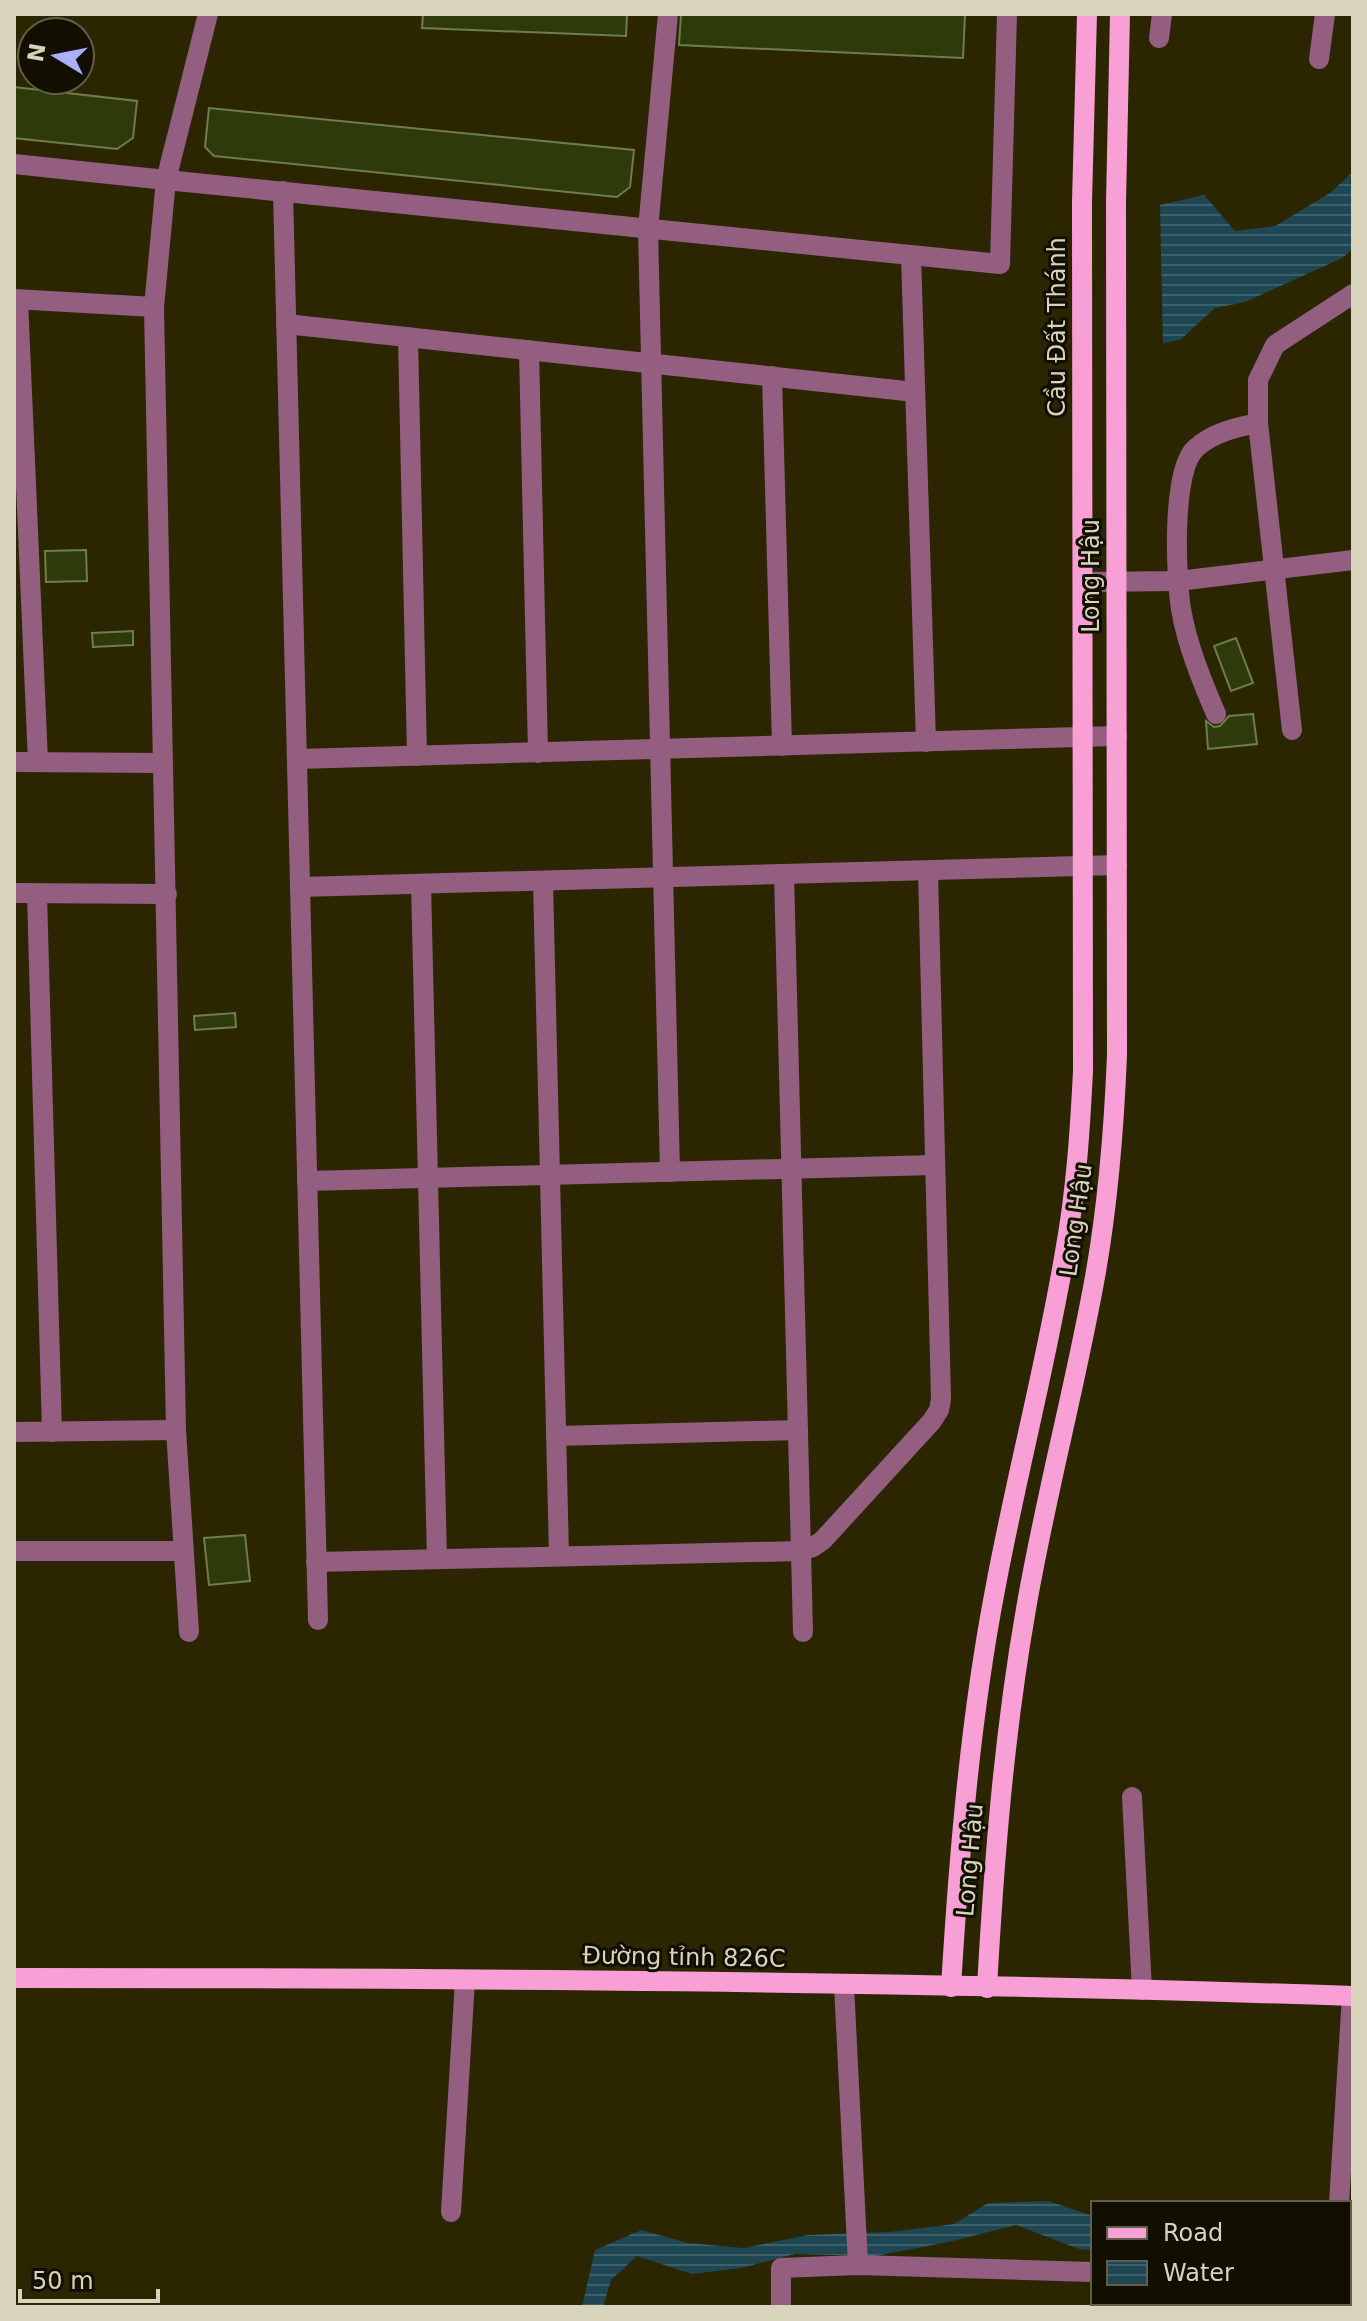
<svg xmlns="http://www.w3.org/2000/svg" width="1367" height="2321" font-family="'DejaVu Sans',sans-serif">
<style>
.water{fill:url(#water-rules)}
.building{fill:#2f3a0b;stroke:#6f7d4e;stroke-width:2}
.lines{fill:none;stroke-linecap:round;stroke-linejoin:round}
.minor{stroke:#945e80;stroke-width:20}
.major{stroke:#f89fd6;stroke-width:20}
.labels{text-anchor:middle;stroke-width:6;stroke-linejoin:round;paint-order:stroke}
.street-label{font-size:24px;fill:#d7d4bb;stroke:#120f00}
</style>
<defs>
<pattern id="water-rules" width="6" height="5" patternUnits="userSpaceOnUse" patternTransform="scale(2)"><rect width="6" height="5" fill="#1e4653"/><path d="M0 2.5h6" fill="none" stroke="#3e606a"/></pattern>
</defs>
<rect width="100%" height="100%" fill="#2b2600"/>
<g class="water">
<polygon points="1353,172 1353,249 1342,258 1245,302 1215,308 1180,340 1163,343 1160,205 1204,195 1235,231 1275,226 1330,193"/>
<polygon points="1048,2201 1093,2216 1093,2250 1079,2249 1016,2225 953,2241 876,2256 795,2254 741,2268 692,2274 637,2256 611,2280 603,2307 582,2307 595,2250 641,2230 688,2243 744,2248 808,2235 890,2232 954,2224 988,2203"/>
</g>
<g class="building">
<polygon points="423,14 627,14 626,36 422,28"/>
<polygon points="681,14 965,14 963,58 679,45"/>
<polygon points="14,87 137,101 133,138 117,149 14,138"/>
<polygon points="209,108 634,150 630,187 617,197 214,156 205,147"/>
<polygon points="86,550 87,581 46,582 45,551"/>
<polygon points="133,631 133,645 93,647 92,633"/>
<polygon points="1236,638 1253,683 1231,691 1214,646"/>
<polygon points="1253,714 1257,744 1208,749 1206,721 1214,727 1220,726 1229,716"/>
<polygon points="235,1013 236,1027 195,1030 194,1016"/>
<polygon points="245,1535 250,1581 209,1585 204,1538"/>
</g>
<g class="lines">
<g class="minor">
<polyline points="208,14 166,180 1000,264 1007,14"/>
<polyline points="668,14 648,229 670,1172"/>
<polyline points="1159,38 1162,14"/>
<polyline points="1319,59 1325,14"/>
<polyline points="14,164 166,180 154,307 176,1430"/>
<polyline points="283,191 318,1620"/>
<polyline points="911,255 926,742"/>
<polyline points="14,299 154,307"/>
<polyline points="18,300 38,762"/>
<polyline points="286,324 915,392"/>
<polyline points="408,337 417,756"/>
<polyline points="529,350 538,753"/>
<polyline points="772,376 782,746"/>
<polyline points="1258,423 1292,730"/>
<polyline points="1083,582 1178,581 1353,560"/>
<path d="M1216,714C1202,681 1187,645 1181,609C1176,577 1171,469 1196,448C1212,433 1237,427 1258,423V380L1275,345L1353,294"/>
<polyline points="297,759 1117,736"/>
<polyline points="14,762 161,763"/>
<polyline points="784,874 803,1632"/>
<polyline points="543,881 559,1556"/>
<polyline points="421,884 437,1559"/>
<polyline points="300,887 1117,865"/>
<polyline points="14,893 167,894"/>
<polyline points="37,894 52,1432"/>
<polyline points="307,1181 935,1165"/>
<polyline points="14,1432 176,1430 189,1632"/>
<polyline points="556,1436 798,1430"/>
<polyline points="14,1551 183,1551"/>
<polyline points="316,1562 801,1551 813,1547 823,1540 932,1421 939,1410 941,1399 928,871"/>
<polyline points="1132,1797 1142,1990"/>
<polyline points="844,1985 858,2265"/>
<polyline points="1339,2203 1352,1996"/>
<polyline points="451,2212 465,1980"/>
<polyline points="781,2307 781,2268 858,2265 1093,2272"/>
</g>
<g class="major">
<path d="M14,1978C460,1978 907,1981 1353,1996"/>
<path d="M951,1987C959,1855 970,1721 995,1590C1016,1477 1046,1365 1065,1252C1076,1192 1080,1131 1083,1071L1082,202L1087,14"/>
<path d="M987,1988C994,1861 1004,1734 1026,1609C1045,1498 1075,1388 1095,1277C1108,1204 1114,1129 1117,1055L1116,202L1120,14"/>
</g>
</g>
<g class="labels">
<g class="street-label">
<text transform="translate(1057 327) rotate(-90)" y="8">Cầu Đất Thánh</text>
<text transform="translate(1091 576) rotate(-90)" y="8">Long Hậu</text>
<text transform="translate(1076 1220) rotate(-82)" y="8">Long Hậu</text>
<text transform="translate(970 1860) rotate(-85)" y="8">Long Hậu</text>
<text transform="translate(684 1957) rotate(1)" y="8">Đường tỉnh 826C</text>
</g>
</g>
<rect width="1367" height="2321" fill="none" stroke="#d7d4bb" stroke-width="32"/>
<rect x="1091" y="2201" width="260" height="104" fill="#120f00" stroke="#615e4b" stroke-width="2"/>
<rect x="1107" y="2227" width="40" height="12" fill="#f89fd6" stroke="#615e4b" stroke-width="2"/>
<text x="1163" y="2241" font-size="24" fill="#d7d4bb">Road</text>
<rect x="1107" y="2261" width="40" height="24" fill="url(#water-rules)" stroke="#615e4b" stroke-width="2"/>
<text x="1163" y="2281" font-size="24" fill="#d7d4bb">Water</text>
<g transform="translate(56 56) rotate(280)"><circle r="38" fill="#120f00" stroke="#615e4b" stroke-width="2"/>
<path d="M0-6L14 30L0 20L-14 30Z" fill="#adaffb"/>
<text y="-12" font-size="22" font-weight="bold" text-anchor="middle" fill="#d7d4bb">N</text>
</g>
<path d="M20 2289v12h138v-12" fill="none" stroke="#d7d4bb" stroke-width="4"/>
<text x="32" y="2289" font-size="24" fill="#d7d4bb" stroke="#120f00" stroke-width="6" paint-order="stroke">50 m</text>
</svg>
